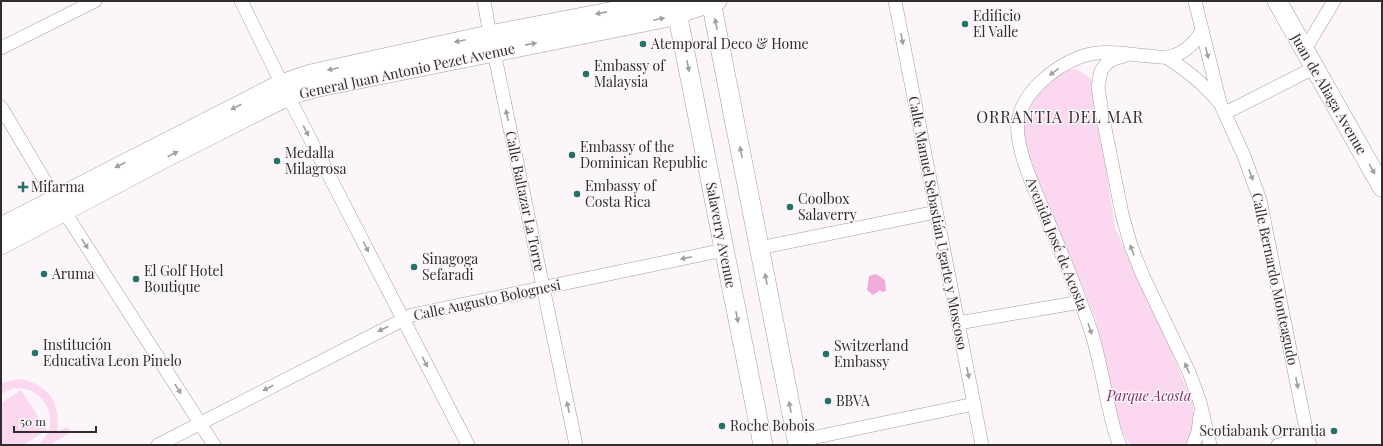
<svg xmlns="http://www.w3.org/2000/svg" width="1383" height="446" font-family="'Playfair Display',serif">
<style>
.green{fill:#fbd8f0}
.water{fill:#f0abdb}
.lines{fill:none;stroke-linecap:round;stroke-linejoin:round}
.street-casing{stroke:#a39da1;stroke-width:14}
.secondary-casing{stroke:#a39da1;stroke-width:20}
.street{stroke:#fff;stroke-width:13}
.secondary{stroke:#fff;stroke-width:19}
.oneway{fill:#a1a0a1}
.poi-dot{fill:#26706a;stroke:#fcf5f9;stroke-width:1.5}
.labels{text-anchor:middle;stroke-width:3;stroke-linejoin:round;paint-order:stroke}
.poi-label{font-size:14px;fill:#2f2d2e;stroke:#fcf5f9;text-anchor:start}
.street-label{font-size:14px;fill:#2f2d2e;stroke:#fcf5f9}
.park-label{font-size:14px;font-style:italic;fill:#82336f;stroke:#fcf5f9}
.quarter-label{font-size:16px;letter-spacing:1px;fill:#2f2d2e;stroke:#fcf5f9}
</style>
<rect width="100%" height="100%" fill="#fcf5f9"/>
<g class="green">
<polygon points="1075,69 1085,74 1093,81 1097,124 1106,167 1115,228 1171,350 1193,404 1195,424 1190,440 1186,445 1131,445 1126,439 1109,396 1101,340 1095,318 1085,292 1038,180 1024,139 1022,123 1027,106 1042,88 1063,71"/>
<path d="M19,379C49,384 61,403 57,432L67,427L71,432L50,445H37C70,423 36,371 1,394V383Z"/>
<polygon points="21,390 47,430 24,445 1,445 1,403"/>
</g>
<polygon class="water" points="876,274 885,280 886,291 882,292 880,290 873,295 867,290 869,276"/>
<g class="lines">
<g class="street-casing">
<g id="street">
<polyline points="241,1 288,96 468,445"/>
<polyline points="484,1 490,35"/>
<polyline points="895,1 982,445"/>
<polyline points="1195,1 1220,103 1244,156 1260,200 1308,439 1310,445"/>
<polyline points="1,48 95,1"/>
<polyline points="1304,51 1334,1"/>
<polyline points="494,52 576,445"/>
<polyline points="1126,55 1111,60 1106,64 1101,71 1098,87 1102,113 1122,214 1131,246 1143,276 1189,372 1200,402 1210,445"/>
<path d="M1166,57C1187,70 1202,82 1218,101"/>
<polyline points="1,107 55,198"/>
<polyline points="1225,113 1314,68"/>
<polyline points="64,211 214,445"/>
<polyline points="759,248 936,212"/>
<polyline points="958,323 1081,302"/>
<polyline points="797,441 974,404"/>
<polyline points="158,445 412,315 724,250"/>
<path d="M1120,445C1114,433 1112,421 1109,408C1103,382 1099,356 1091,331C1078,292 1062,254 1046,216C1036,192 1014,147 1018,122C1022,92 1054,67 1080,57C1102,49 1126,54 1149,56C1154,56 1161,58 1167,57C1183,55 1194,44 1202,31"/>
<polyline points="1193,445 1198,432 1200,416"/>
<polyline points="1278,445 1308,439"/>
</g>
</g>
<g class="secondary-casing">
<g id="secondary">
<polyline points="711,1 798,445"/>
<polyline points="1277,1 1382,187"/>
<polyline points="675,2 763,445"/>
<polyline points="1,227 281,84 311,74 479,37 667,1"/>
<polyline points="1,245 163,159 278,101 288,96 314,88 664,18 717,1"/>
</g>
</g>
<use href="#street" class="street"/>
<use href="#secondary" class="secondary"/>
</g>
<defs><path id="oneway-solid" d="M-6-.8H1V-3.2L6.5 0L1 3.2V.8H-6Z"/></defs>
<g class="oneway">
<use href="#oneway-solid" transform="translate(601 13) rotate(169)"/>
<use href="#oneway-solid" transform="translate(659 19) rotate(-12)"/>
<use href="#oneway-solid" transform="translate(716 24) rotate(-101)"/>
<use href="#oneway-solid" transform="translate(902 39) rotate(79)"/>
<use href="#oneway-solid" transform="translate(460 41) rotate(168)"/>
<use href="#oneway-solid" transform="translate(531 44) rotate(-11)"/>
<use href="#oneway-solid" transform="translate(1207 53) rotate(76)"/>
<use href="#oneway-solid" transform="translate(688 66) rotate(79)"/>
<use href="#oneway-solid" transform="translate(333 69) rotate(168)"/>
<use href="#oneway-solid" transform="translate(1054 72) rotate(144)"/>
<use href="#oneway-solid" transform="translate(236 107) rotate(153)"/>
<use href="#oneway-solid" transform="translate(507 115) rotate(-102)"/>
<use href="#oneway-solid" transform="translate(306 131) rotate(63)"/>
<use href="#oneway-solid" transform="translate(741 152) rotate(-101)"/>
<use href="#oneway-solid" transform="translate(173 154) rotate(-27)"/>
<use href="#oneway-solid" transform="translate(120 165) rotate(153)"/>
<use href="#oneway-solid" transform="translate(1372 169) rotate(60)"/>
<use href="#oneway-solid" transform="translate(1251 175) rotate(69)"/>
<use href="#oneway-solid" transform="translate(85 244) rotate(57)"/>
<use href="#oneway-solid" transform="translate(366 247) rotate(63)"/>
<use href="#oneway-solid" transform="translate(1132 250) rotate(-111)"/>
<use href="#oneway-solid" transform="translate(686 258) rotate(168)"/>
<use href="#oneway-solid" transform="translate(766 279) rotate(-101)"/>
<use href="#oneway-solid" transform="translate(737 317) rotate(79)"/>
<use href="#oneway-solid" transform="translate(383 329) rotate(153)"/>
<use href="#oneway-solid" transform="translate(1090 329) rotate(72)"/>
<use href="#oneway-solid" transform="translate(425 362) rotate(63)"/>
<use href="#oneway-solid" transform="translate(1187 368) rotate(-113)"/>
<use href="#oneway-solid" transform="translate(968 373) rotate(79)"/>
<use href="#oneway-solid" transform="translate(1297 383) rotate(79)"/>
<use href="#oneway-solid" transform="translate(268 388) rotate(153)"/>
<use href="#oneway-solid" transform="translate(178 389) rotate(57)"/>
<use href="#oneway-solid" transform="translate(568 407) rotate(-102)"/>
<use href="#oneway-solid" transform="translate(790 407) rotate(-101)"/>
</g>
<g class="poi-dot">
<circle cx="965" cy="24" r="4"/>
<circle cx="643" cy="44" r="4"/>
<circle cx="586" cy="74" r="4"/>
<circle cx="572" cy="155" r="4"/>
<circle cx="277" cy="161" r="4"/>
<path d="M21 181h4v4h4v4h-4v4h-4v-4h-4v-4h4z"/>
<circle cx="577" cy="194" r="4"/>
<circle cx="790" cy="207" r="4"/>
<circle cx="414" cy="267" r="4"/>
<circle cx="44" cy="274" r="4"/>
<circle cx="136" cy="279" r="4"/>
<circle cx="35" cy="353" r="4"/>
<circle cx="826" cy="354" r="4"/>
<circle cx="828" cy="401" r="4"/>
<circle cx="722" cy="426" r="4"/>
<circle cx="1334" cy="431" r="4"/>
</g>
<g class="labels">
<g class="poi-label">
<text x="973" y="21">Edificio<tspan x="973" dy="16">El Valle</tspan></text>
<text x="651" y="49">Atemporal Deco &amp; Home</text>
<text x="594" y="71">Embassy of<tspan x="594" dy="16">Malaysia</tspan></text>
<text x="580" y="152">Embassy of the<tspan x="580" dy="16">Dominican Republic</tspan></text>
<text x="285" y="158">Medalla<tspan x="285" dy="16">Milagrosa</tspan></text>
<text x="585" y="191">Embassy of<tspan x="585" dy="16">Costa Rica</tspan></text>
<text x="31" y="192">Mifarma</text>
<text x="798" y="204">Coolbox<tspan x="798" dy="16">Salaverry</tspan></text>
<text x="422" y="264">Sinagoga<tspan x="422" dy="16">Sefaradi</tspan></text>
<text x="144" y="276">El Golf Hotel<tspan x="144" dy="16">Boutique</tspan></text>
<text x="52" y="279">Aruma</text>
<text x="43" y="350">Institución<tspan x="43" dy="16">Educativa Leon Pinelo</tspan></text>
<text x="834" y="351">Switzerland<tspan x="834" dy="16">Embassy</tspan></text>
<text x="836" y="406">BBVA</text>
<text x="730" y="431">Roche Bobois</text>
<text x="1326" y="436" text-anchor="end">Scotiabank Orrantia</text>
</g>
<g class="street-label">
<text transform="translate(407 71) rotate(-12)" y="5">General Juan Antonio Pezet Avenue</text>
<text transform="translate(1329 94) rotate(60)" y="5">Juan de Aliaga Avenue</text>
<text transform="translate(525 201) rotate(78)" y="5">Calle Baltazar La Torre</text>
<text transform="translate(938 223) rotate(79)" y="5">Calle Manuel Sebastián Ugarte y Moscoso</text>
<text transform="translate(721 235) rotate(79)" y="5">Salaverry Avenue</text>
<text transform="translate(1057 244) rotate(68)" y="5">Avenida José de Acosta</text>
<text transform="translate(1275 279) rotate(78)" y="5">Calle Bernardo Monteagudo</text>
<text transform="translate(487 300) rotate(-12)" y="5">Calle Augusto Bolognesi</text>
</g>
<g class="park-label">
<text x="1149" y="401">Parque Acosta</text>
</g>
<g class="quarter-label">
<text x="1060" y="123">ORRANTIA DEL MAR</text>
</g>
</g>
<rect width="1383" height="446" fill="none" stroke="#2f2d2e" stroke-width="4"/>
<path d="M14 426v6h82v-6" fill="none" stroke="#2f2d2e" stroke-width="2"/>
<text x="20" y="426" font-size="12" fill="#2f2d2e" stroke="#fcf5f9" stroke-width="3" paint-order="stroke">50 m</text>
</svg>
